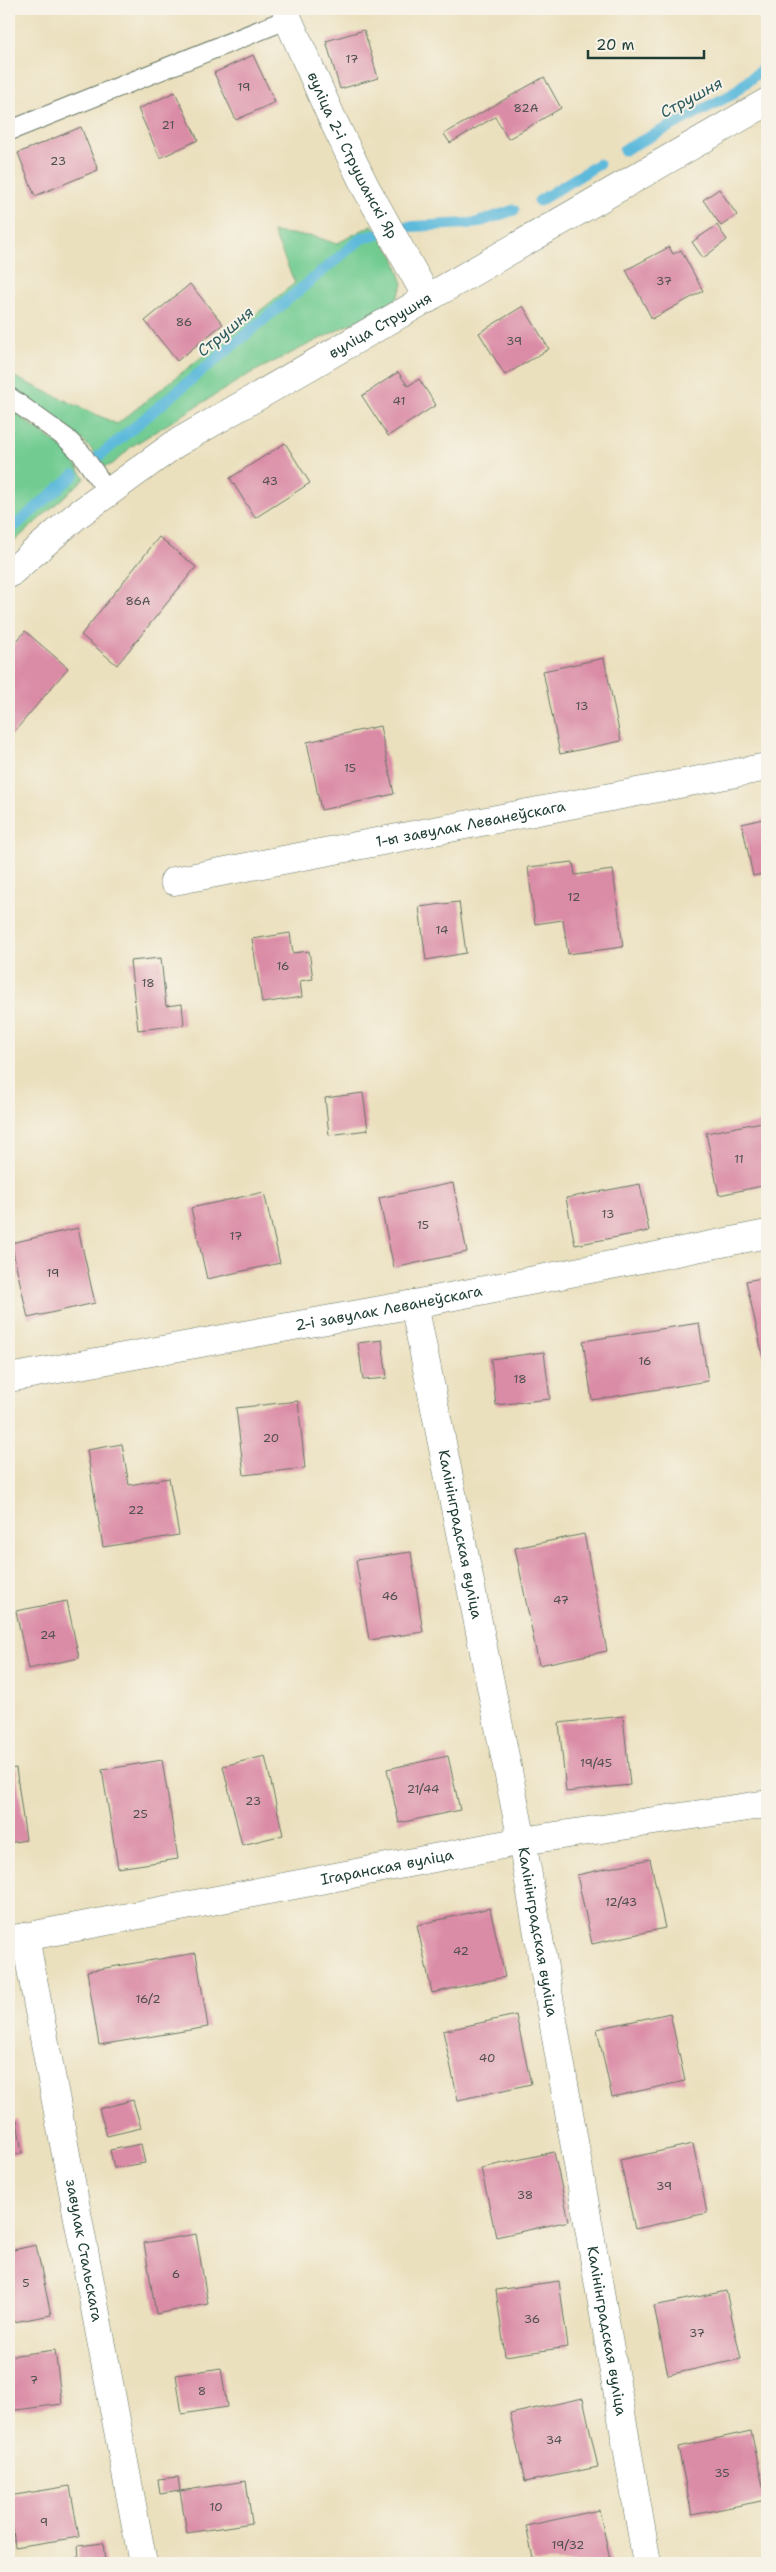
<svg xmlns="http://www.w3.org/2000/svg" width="776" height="2572" font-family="'Shantell Sans',sans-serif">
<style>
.green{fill:#72cc92;stroke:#488463}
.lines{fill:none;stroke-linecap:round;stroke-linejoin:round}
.stream{stroke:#5dbadb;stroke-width:11}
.building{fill:#da8ba6}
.lane-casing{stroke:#667664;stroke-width:21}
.street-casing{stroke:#667664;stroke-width:29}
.lane{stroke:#fff;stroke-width:19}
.street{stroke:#fff;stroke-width:28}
.labels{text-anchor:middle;stroke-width:4;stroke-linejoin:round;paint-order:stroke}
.number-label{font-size:12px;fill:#4e5050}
.street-label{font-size:15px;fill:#1f3d34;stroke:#f7f3e8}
.water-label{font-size:16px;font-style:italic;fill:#2e5c5e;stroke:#f7f3e8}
</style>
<rect width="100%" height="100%" fill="#f7f3e8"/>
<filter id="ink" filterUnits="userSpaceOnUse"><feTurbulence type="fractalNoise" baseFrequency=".02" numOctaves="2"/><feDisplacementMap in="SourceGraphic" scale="10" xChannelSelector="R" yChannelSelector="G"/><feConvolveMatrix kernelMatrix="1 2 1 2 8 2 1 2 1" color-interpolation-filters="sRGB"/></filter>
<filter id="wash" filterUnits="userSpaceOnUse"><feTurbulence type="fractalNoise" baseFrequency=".0096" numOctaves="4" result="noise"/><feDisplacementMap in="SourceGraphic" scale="20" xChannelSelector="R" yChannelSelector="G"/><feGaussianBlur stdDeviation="1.12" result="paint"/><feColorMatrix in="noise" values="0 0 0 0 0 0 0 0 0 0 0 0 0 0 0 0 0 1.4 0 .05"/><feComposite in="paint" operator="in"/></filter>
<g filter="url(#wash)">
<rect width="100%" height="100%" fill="#ebe0be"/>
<g class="green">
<path d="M372,225L394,257L403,284L397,298L380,309L251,373L132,446L113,464L105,467C82,431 42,410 9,386V378L12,376L117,424L295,283L273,232L317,237L336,244Z"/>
<polygon points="9,411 13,411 65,450 85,478 9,546"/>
</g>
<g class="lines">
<g class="stream">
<polyline points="624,150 731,95 767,65"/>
<polyline points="539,201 599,164"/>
<polyline points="404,227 476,223 514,210"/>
<polyline points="97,458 362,238 377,235"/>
<polyline points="9,531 74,475"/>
</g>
</g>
<g id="blocks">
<g class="building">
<polygon points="364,30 378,78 340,89 326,41"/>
<polygon points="253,55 275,102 236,120 214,73"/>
<polygon points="544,77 561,108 508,139 495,117 450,143 444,134"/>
<polygon points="175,92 198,140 160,158 138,109"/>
<polygon points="81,127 98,170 35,196 18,153"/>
<polygon points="719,189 737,215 721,226 703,200"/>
<polygon points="717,225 727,240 703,258 692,242"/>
<polygon points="669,247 673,254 681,250 703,291 652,319 626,270"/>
<polygon points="190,284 223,324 177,361 145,321"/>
<polygon points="523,306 549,349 505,375 479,333"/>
<polygon points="398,372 408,386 419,379 436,405 388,436 362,396"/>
<polygon points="285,443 310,483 255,518 230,478"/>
<polygon points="159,537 196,567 117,665 81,635"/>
<polygon points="25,631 68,668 9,738 9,651"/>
<polygon points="604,658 621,741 560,754 543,671"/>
<polygon points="380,726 394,794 321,810 307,742"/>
<polygon points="767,818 767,873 753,876 742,824"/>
<polygon points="573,862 575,875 613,870 623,947 568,954 563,920 535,924 528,867"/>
<polygon points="459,902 466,953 426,960 419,907"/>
<polygon points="290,933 293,953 309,951 313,979 300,981 302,997 262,1003 252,939"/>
<polygon points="161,958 166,1006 182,1004 184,1025 138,1030 130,961"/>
<polygon points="363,1093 368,1130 329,1135 325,1098"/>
<polygon points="767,1121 767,1185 719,1195 706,1133"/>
<polygon points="453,1183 467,1252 394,1268 379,1198"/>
<polygon points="640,1184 649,1231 575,1245 566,1198"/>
<polygon points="264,1192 280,1263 207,1279 191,1208"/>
<polygon points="78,1228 95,1303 28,1318 11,1243"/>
<polygon points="767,1277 767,1364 765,1365 746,1281"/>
<polygon points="699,1323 708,1381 592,1400 583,1341"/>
<polygon points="382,1340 387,1378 363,1380 358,1343"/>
<polygon points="544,1352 550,1399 496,1405 491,1359"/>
<polygon points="298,1401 305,1468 244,1475 236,1408"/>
<polygon points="122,1444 129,1485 169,1478 179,1535 103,1547 87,1450"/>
<polygon points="584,1534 607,1651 539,1665 515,1548"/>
<polygon points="411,1552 423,1632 369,1640 356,1560"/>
<polygon points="67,1601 79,1658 28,1669 16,1611"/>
<polygon points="623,1716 630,1785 566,1792 559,1723"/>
<polygon points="265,1756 283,1835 242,1845 223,1766"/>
<polygon points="448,1756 460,1810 399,1823 387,1769"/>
<polygon points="162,1760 178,1859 118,1868 102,1770"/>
<polygon points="16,1768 26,1840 9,1843 9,1769"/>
<polygon points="650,1859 665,1928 592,1944 577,1875"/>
<polygon points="490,1908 505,1977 432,1993 417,1925"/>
<polygon points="196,1953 208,2027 99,2045 87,1971"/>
<polygon points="670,2013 685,2081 612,2097 597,2029"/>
<polygon points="516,2015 531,2084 458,2100 443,2031"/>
<polygon points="133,2100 141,2128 107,2136 99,2109"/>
<polygon points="17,2120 22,2153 9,2155 9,2122"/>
<polygon points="141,2144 145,2163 114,2168 110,2150"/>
<polygon points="693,2144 707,2213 635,2229 620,2160"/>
<polygon points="554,2152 569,2221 496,2237 481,2168"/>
<polygon points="196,2234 208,2304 156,2314 144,2243"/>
<polygon points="36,2245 51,2315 9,2323 9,2251"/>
<polygon points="559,2281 568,2347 505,2356 496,2290"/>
<polygon points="726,2291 741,2359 668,2375 654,2306"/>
<polygon points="55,2350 62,2404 9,2411 9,2356"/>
<polygon points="221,2368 227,2407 182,2414 176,2375"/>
<polygon points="583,2398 598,2467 525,2482 510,2414"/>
<polygon points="751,2431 766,2500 692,2515 678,2447"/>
<polygon points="178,2477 180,2491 160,2494 158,2479"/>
<polygon points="246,2481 252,2523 187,2533 180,2491"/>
<polygon points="70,2486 79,2537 15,2547 9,2496"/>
<polygon points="599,2510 611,2563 534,2563 526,2526"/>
<polygon points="103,2543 105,2563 71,2563 71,2559 79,2558 78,2546"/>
</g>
</g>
</g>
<g filter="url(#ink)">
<use href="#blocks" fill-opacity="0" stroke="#667664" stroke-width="1"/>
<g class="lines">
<g class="lane-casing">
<g id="lane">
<polyline points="9,131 288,19"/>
<polyline points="9,397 66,438 81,453 108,492"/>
</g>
</g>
<g class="street-casing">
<g id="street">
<path id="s1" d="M286,9L288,19L331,116L365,186L428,299"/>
<path id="s2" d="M9,574L76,516L175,444L767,102"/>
<path id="s3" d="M174,881L767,767"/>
<path id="s4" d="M414,1304L522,1841L647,2563"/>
<path id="s5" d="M9,1378L414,1304L767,1234"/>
<path id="s6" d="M25,1937L143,2563"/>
<path id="s7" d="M9,1940L522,1841L767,1804"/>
</g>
</g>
<use href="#lane" class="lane"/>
<use href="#street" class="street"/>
</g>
</g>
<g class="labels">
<g class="number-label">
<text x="352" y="63">17</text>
<text x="244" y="91">19</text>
<text x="526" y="112">82А</text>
<text x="168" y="129">21</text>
<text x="58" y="165">23</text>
<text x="664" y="285">37</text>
<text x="184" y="326">86</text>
<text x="514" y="345">39</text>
<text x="399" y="405">41</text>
<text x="270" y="485">43</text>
<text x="138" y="605">86А</text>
<text x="582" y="710">13</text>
<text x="350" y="772">15</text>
<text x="574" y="901">12</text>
<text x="442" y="934">14</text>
<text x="283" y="970">16</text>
<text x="148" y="987">18</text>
<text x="739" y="1163">11</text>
<text x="608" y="1218">13</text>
<text x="423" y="1229">15</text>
<text x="236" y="1240">17</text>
<text x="53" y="1277">19</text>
<text x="645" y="1365">16</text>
<text x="520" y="1383">18</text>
<text x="271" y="1442">20</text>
<text x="136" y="1514">22</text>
<text x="390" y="1600">46</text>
<text x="561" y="1604">47</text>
<text x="48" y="1639">24</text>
<text x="596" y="1767">19/45</text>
<text x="423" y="1793">21/44</text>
<text x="253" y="1805">23</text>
<text x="140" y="1818">25</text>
<text x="621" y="1906">12/43</text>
<text x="461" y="1955">42</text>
<text x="148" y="2003">16/2</text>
<text x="487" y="2062">40</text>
<text x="664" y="2190">39</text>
<text x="525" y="2199">38</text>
<text x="176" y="2278">6</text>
<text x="26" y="2287">5</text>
<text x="532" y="2323">36</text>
<text x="697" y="2337">37</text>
<text x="34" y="2384">7</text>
<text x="202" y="2395">8</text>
<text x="554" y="2444">34</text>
<text x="722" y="2477">35</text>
<text x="216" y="2511">10</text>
<text x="44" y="2526">9</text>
<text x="568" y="2549">19/32</text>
</g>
<g class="street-label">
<text dy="5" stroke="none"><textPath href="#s1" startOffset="161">вуліца 2-і Струшанскі Яр</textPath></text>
<text dy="5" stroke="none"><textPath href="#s2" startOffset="448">вуліца Струшня</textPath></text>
<text dy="5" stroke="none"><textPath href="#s3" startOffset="302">1-ы завулак Леванеўскага</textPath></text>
<text dy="5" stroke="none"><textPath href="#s5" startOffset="386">2-і завулак Леванеўскага</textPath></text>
<text dy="5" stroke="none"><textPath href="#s4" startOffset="235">Калінінградская вуліца</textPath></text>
<text dy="5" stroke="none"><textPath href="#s7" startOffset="385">Ігаранская вуліца</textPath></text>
<text dy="5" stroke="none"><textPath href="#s4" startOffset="640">Калінінградская вуліца</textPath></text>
<text dy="5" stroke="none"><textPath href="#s6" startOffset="319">завулак Стальскага</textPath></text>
<text dy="5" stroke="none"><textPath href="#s4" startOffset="1045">Калінінградская вуліца</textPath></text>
</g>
<g class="water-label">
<text transform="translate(691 97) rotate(-28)" y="6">Струшня</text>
<text transform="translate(225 331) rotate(-40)" y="6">Струшня</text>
</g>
</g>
<rect width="776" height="2572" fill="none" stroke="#f7f3e8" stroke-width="30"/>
<path d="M588 50v8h116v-8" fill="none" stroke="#1f3d34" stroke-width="2.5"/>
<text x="596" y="50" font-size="15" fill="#1f3d34" stroke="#f7f3e8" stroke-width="4" paint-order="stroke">20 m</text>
</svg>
